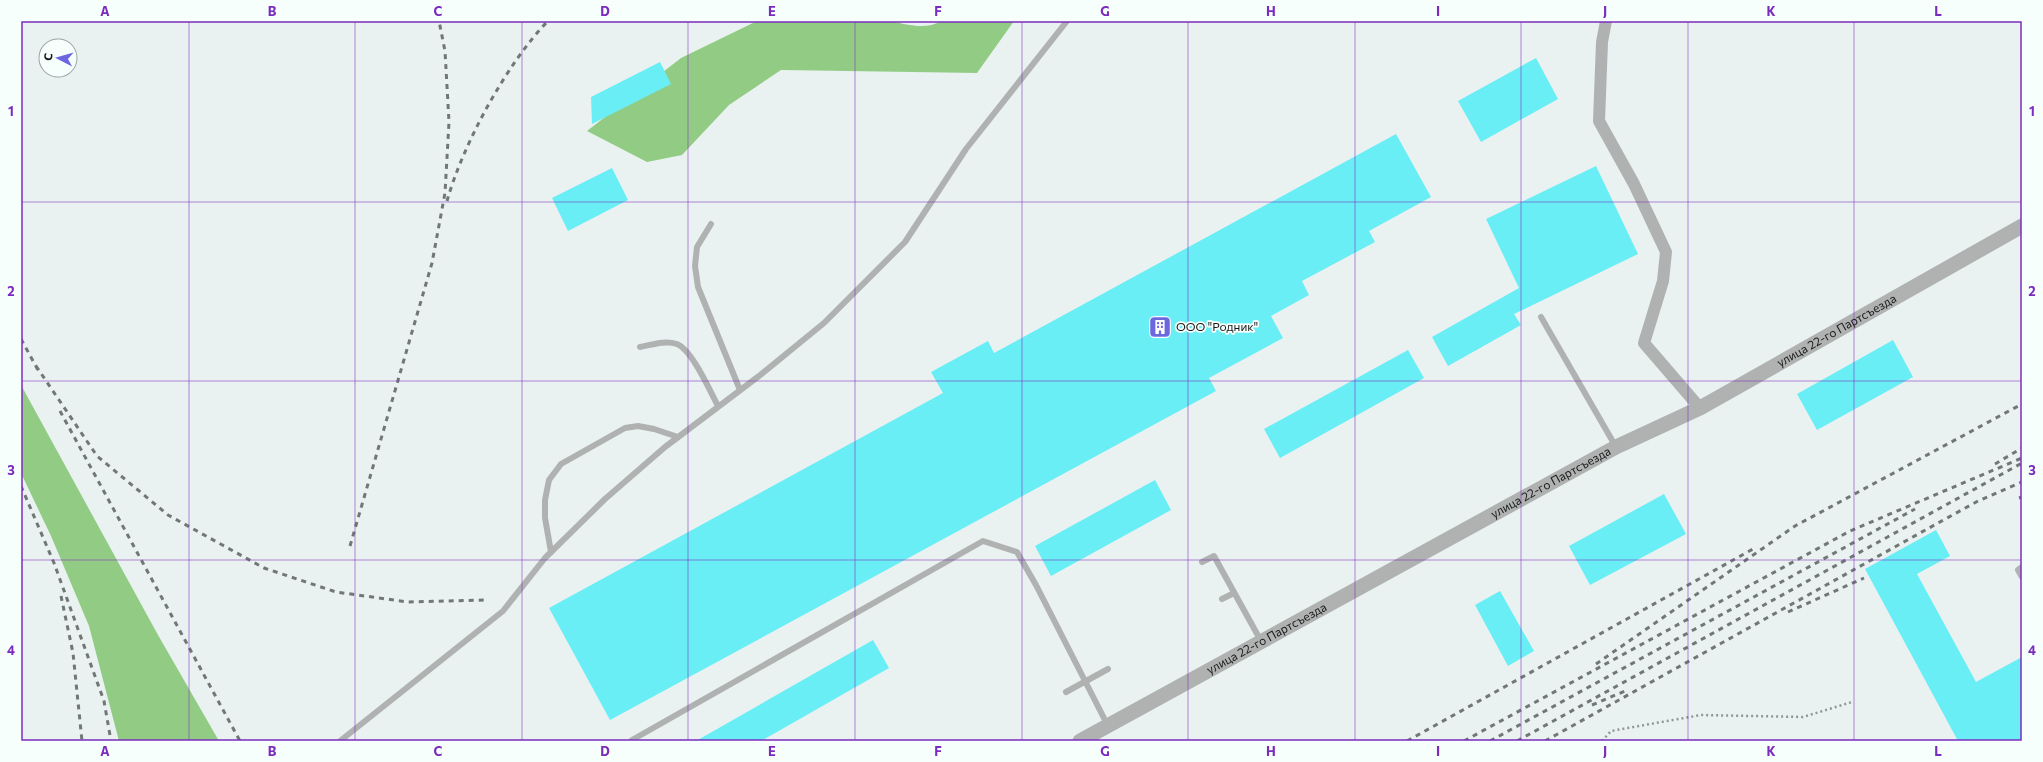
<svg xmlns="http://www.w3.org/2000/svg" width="2043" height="762" font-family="Commissioner,sans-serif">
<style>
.forest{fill:#92cc84}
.building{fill:#69eef6}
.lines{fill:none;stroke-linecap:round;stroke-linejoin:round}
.path{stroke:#909694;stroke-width:2.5;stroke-dasharray:2 3;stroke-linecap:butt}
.service{stroke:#afb2b1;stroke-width:6}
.minor{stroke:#afb2b1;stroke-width:12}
.tertiary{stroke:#afb2b1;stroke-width:15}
.rail{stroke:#717775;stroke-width:3;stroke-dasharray:5 5;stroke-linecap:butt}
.grid{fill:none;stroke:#7b2cbf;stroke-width:1;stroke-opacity:0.55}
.labels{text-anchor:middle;stroke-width:3.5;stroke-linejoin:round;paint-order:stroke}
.poi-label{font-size:12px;fill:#171a19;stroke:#f7fffd;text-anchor:start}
.street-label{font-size:12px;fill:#171a19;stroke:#f7fffd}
.neatline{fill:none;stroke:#7b2cbf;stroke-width:1.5}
.grid-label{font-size:13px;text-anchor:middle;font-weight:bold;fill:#7b2cbf}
</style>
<rect width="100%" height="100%" fill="#e9f2f0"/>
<g class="forest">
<path d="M757,21H892C907,25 927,30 941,21H1014L977,73L781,70L729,105L682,155L647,162L587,131L681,58Z"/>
<polygon points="21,385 158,635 219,741 119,741 89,626 51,536 21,473"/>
</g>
<g class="building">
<polygon points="1536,58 1558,99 1481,142 1458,101"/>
<polygon points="660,62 671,84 592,124 591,97"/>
<polygon points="1396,134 1431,197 1369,231 1375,242 1302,281 1309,295 1271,316 1283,338 1209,378 1216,391 610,720 549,608 943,393 931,372 988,341 994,353"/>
<polygon points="1596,166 1638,254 1514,314 1521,325 1448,366 1432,337 1519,288 1486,219"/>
<polygon points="612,168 628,200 568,231 552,198"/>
<polygon points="1893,340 1913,377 1817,430 1797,394"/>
<polygon points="1408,350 1424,378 1280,458 1264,429"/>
<polygon points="1155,480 1171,510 1051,576 1035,546"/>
<polygon points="1664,494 1686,534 1590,585 1569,546"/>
<polygon points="1936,530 1950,556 1917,574 1976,682 2022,657 2022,741 1958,741 1865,569"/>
<polygon points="1500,591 1534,651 1508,666 1475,605"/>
<polygon points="873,640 889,668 761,741 696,741"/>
</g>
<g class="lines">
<polyline class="path" points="1602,741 1611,731 1701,715 1803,717 1852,702"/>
<g class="service">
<polyline points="711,224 697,247 695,266 698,287 740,390"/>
<polyline points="1541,317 1616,447"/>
<path d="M640,347C651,345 665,340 677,344C692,350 710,391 718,406"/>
<polyline points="551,552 545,518 545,500 549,480 561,464 625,428 638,426 654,429 678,437"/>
<polyline points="1202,562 1214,556 1261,641"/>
<polyline points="2022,567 2018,570 2022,577"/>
<polyline points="1222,599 1234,593"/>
<polyline points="1066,692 1108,669"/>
<polyline points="340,741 503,611 545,558 605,499 665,447 759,376 824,323 905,242 966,149 1067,21"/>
<polyline points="633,741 632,740 983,541 1017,552 1036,585 1108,726"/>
</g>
<polyline class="minor" points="1606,21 1602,42 1599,121 1634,184 1666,252 1663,281 1644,343 1700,408"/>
<path class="tertiary" id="s1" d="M1080,741L1616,447L1700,408L2022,226"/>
<g class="rail">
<path d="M447,201C463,144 507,63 548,21"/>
<polyline points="21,339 38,370"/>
<polyline points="36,366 97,456 168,515 264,568 336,592 408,602 484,600"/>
<polyline points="60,411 240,741"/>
<polyline points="1995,464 2022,448"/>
<polyline points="21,486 54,563 104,701 111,741"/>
<polyline points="2019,498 2022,497"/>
<polyline points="350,546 432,263 445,193 449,122 445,51 439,21"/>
<polyline points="61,596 73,653 82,741"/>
<polyline points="1788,612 1864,578"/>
<polyline points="1596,664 1795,526 2022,404"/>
<polyline points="1592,705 1625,691"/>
<polyline points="1407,741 1753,549"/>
<polyline points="1464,741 1850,531 2022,458"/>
<polyline points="1490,741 1915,509"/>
<polyline points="1517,741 2022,463"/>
<polyline points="1545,741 1929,528 1978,501 2022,482"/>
</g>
</g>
<path class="grid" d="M189,21V741M355,21V741M522,21V741M688,21V741M855,21V741M1022,21V741M1188,21V741M1355,21V741M1521,21V741M1688,21V741M1854,21V741M21,202H2022M21,381H2022M21,560H2022"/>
<defs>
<g id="building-square" transform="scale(1.15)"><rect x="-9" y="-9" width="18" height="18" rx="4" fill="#6c67e1" stroke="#f7fffd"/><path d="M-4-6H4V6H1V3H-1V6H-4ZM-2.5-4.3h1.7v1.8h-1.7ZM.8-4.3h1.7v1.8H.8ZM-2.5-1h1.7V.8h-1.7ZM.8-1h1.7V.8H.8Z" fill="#fff"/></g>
</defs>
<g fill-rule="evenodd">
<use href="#building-square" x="1160" y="327"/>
</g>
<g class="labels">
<g class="poi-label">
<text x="1176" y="331">ООО "Родник"</text>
</g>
<g class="street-label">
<text dy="4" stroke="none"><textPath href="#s1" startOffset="861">улица 22-го Партсъезда</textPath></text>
<text dy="4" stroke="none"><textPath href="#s1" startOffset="537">улица 22-го Партсъезда</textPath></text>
<text dy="4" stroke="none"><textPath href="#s1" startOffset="213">улица 22-го Партсъезда</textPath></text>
</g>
</g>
<rect width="2043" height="762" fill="none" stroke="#f7fffd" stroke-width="44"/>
<g transform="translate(58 58) rotate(276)"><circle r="19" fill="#f7fffd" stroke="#9da3a2"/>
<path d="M0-3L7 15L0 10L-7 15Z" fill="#6c67e1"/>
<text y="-6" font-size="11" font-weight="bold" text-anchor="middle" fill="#171a19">С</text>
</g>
<rect x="22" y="22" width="1999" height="718" class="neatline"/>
<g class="grid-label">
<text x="105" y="16">A</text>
<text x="272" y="16">B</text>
<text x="438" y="16">C</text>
<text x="605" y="16">D</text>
<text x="772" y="16">E</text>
<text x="938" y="16">F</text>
<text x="1105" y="16">G</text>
<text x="1271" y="16">H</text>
<text x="1438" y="16">I</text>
<text x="1605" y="16">J</text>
<text x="1771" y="16">K</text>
<text x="1938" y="16">L</text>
<text x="11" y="116">1</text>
<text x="2032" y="116">1</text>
<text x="11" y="296">2</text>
<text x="2032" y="296">2</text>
<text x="11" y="475">3</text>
<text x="2032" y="475">3</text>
<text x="11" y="655">4</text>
<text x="2032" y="655">4</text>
<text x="105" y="756">A</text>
<text x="272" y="756">B</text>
<text x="438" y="756">C</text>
<text x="605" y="756">D</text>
<text x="772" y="756">E</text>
<text x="938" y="756">F</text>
<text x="1105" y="756">G</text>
<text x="1271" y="756">H</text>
<text x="1438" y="756">I</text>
<text x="1605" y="756">J</text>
<text x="1771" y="756">K</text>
<text x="1938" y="756">L</text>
</g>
</svg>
